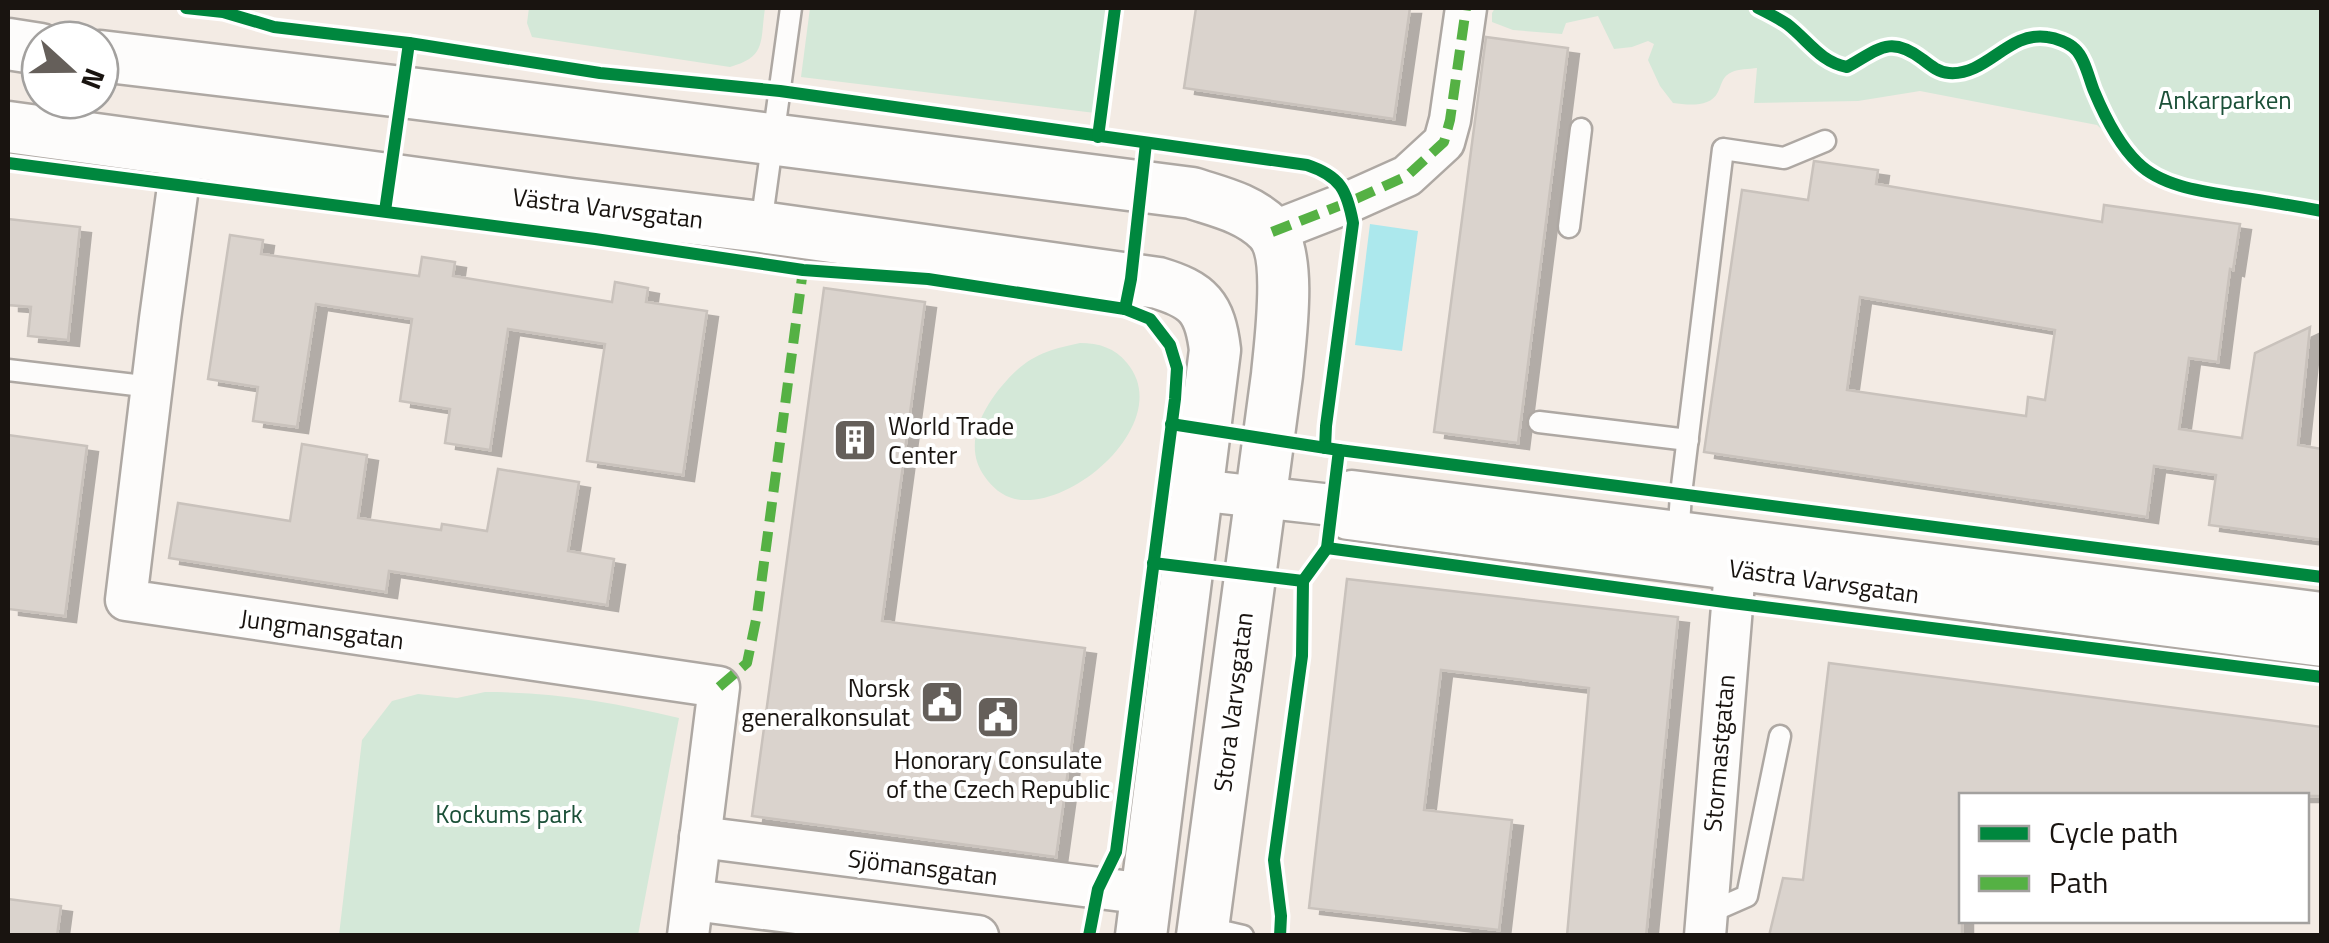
<svg xmlns="http://www.w3.org/2000/svg" width="2329" height="943" font-family="'Titillium Web',sans-serif">
<style>
.green{fill:#d4e8d8}
.water{fill:#ace8ed}
.building{fill:#dad3cd;stroke:#c9c2bc;stroke-width:2.5;fill-rule:evenodd;filter:url(#shadow)}
.lines{fill:none;stroke-linecap:round;stroke-linejoin:round}
.service-casing{stroke:#aea8a3;stroke-width:25}
.minor-casing{stroke:#aea8a3;stroke-width:45}
.tertiary-casing{stroke:#aea8a3;stroke-width:55}
.service{stroke:#fdfcfb;stroke-width:20}
.minor{stroke:#fdfcfb;stroke-width:40}
.tertiary{stroke:#fdfcfb;stroke-width:50}
.quiet{stroke:#55b144;stroke-width:10;stroke-dasharray:20 10;stroke-linecap:butt}
.cycleway-casing{stroke:#fff;stroke-width:19}
.cycleway{stroke:#00873e;stroke-width:12}
.labels{text-anchor:middle;stroke-width:8;stroke-linejoin:round;paint-order:stroke}
.park-label{font-size:25px;fill:#1b5038;stroke:#fff}
.street-label{font-size:25px;fill:#191410;stroke:#fff}
.poi-label{font-size:25px;fill:#191410;stroke:#fff;text-anchor:start}
</style>
<defs>
<filter id="shadow"><feDropShadow dx="11" dy="6" stdDeviation="0" flood-color="#0004"/></filter>
</defs>
<rect width="100%" height="100%" fill="#f3ebe4"/>
<g class="green">
<path d="M529,8H765C760,41 767,57 730,67L532,37L527,23Z"/>
<polygon points="810,8 1107,8 1095,113 801,77"/>
<path d="M1495,8H2321V211L2162,186L2097,125L1920,91L1858,101L1754,103L1757,68C1749,69 1738,69 1732,72C1722,76 1722,84 1718,92C1710,108 1688,105 1673,103L1660,86L1648,60L1654,44L1648,41L1632,47L1614,49L1598,16L1566,23L1562,34L1513,30L1492,22V13Z"/>
<path d="M1080,343C1099,343 1115,348 1127,363C1175,420 1074,511 1015,499C1002,496 992,487 985,477C958,441 990,395 1017,370C1036,353 1056,348 1080,343Z"/>
<path d="M485,692C553,692 613,702 679,718L638,935H339L362,740L392,701L418,694L457,698Z"/>
</g>
<polygon class="water" points="1370,224 1418,231 1402,351 1355,345"/>
<g class="building">
<polygon points="1196,8 1410,8 1394,119 1184,88"/>
<polygon points="1486,37 1568,48 1518,443 1434,432"/>
<path d="M1814,161L1878,170L1876,184L2102,222L2104,205L2240,224L2233,270L2230,269L2218,362L2189,358L2179,429L2242,438L2255,353L2310,327L2298,445L2322,449V540L2209,525L2216,475L2154,466L2147,517L1704,452L1742,190L1808,200ZM1860,297L2055,330L2045,400L2028,397L2026,416L1847,390Z"/>
<polygon points="8,219 80,227 68,340 28,336 31,307 8,305"/>
<polygon points="230,235 263,240 261,254 419,276 422,257 455,262 453,276 612,302 615,282 648,288 646,302 707,311 683,475 587,461 605,344 508,329 490,450 445,443 450,409 400,401 412,319 316,304 297,427 253,421 258,387 208,379"/>
<polygon points="824,288 925,302 882,621 1085,648 1056,857 752,816"/>
<polygon points="8,435 87,446 65,616 8,609"/>
<polygon points="302,444 367,455 358,518 441,530 442,524 487,531 498,469 579,482 568,551 614,559 607,605 389,571 386,592 169,558 178,503 290,521"/>
<polygon points="1347,579 1678,617 1646,936 1567,936 1589,688 1441,670 1424,810 1512,820 1499,930 1309,908"/>
<polygon points="1829,663 2322,727 2322,796 1962,796 1962,936 1769,936 1783,878 1803,880"/>
<polygon points="8,899 61,906 57,936 8,936"/>
</g>
<g class="lines">
<g class="service-casing">
<g id="service">
<polyline points="761,225 791,8"/>
<polyline points="1569,227 1581,129"/>
<polyline points="8,370 152,387"/>
<polyline points="1539,422 1688,440"/>
<polyline points="1678,540 1681,494 1723,149 1784,158 1825,141"/>
<polyline points="1706,914 1747,896 1780,736"/>
<polyline points="1204,927 1243,936"/>
</g>
</g>
<g class="minor-casing">
<g id="minor">
<polyline points="183,150 160,319 126,600 719,687 688,936"/>
<polyline points="1272,232 1349,202 1407,176 1444,142 1450,120 1466,8"/>
<polyline points="1197,490 1332,505 1348,519 2322,646"/>
<polyline points="1332,505 1352,491 2322,613"/>
<polyline points="700,837 1146,894"/>
<polyline points="693,900 978,936"/>
<polyline points="1705,936 1735,570"/>
</g>
</g>
<g class="tertiary-casing">
<g id="tertiary">
<polyline points="8,44 40,49"/>
<path d="M100,56L402,92L1192,193C1219,202 1248,208 1269,229C1293,253 1280,342 1277,375L1202,936"/>
<path d="M8,127L571,204L761,227L1158,283C1198,295 1210,307 1215,350L1141,936"/>
</g>
</g>
<use href="#service" class="service"/>
<use href="#minor" class="minor"/>
<use href="#tertiary" class="tertiary"/>
<g class="quiet">
<polyline points="1272,232 1349,202 1407,176 1444,142 1450,120 1466,8"/>
<polyline points="719,687 747,663 757,615 803,270"/>
</g>
<g class="cycleway-casing">
<g id="cycleway">
<path d="M186,8L223,12L274,27L409,43L600,73L780,91L1307,165C1340,176 1347,190 1353,223L1326,426L1325,448"/>
<path d="M1758,8C1768,13 1778,18 1787,24C1808,40 1820,62 1847,67C1879,49 1890,35 1922,59C1931,66 1938,72 1949,73C1987,76 2008,31 2047,37C2056,38 2069,43 2075,49C2085,58 2089,79 2094,91C2104,115 2119,145 2138,163C2162,187 2206,192 2238,197C2266,201 2294,206 2322,211"/>
<polyline points="1098,137 1115,8"/>
<polyline points="8,163 595,239 803,270 928,279 1125,309 1150,319 1170,345 1177,368 1175,399 1116,852 1098,889 1089,936"/>
<polyline points="385,211 409,43"/>
<polyline points="1125,309 1131,279 1146,143"/>
<polyline points="1171,424 1339,450 1327,548 1303,581 1302,656 1274,860 1281,916 1280,936"/>
<polyline points="1339,450 2322,577"/>
<polyline points="1327,548 1732,603 2322,677"/>
<polyline points="1153,563 1303,581"/>
</g>
</g>
<use href="#cycleway" class="cycleway"/>
</g>
<defs>
<g id="building-square" transform="scale(2.25)"><rect x="-9" y="-9" width="18" height="18" rx="4" fill="#655f5a" stroke="#fff"/><path d="M-4-6H4V6H1V3H-1V6H-4ZM-2.5-4.3h1.7v1.8h-1.7ZM.8-4.3h1.7v1.8H.8ZM-2.5-1h1.7V.8h-1.7ZM.8-1h1.7V.8H.8Z" fill="#fff"/></g>
<g id="civic-square" transform="scale(2.25)"><rect x="-9" y="-9" width="18" height="18" rx="4" fill="#655f5a" stroke="#fff"/><path d="M-.6-6.5H3V-4.5H.6V-3L4-1V1h2V6H-6V1h2V-1L-.6-3ZM-1.2 2.5V6h2.4V2.5Z" fill="#fff"/></g>
</defs>
<g fill-rule="evenodd">
<use href="#building-square" x="855" y="440"/>
<use href="#civic-square" x="942" y="702"/>
<use href="#civic-square" x="998" y="717"/>
</g>
<g class="labels">
<g class="park-label">
<text x="2225" y="109">Ankarparken</text>
<text x="509" y="823">Kockums park</text>
</g>
<g class="street-label">
<text transform="translate(608 208) rotate(7)" y="9">Västra Varvsgatan</text>
<text transform="translate(1824 581) rotate(8)" y="9">Västra Varvsgatan</text>
<text transform="translate(322 629) rotate(8)" y="9">Jungmansgatan</text>
<text transform="translate(1233 702) rotate(-83)" y="9">Stora Varvsgatan</text>
<text transform="translate(1719 753) rotate(-85)" y="9">Stormastgatan</text>
<text transform="translate(923 867) rotate(7)" y="9">Sjömansgatan</text>
</g>
<g class="poi-label">
<text x="888" y="435">World Trade<tspan x="888" dy="29">Center</tspan></text>
<text x="910" y="697" text-anchor="end">Norsk<tspan x="910" dy="29">generalkonsulat</tspan></text>
<text x="998" y="769" text-anchor="middle">Honorary Consulate<tspan x="998" dy="29">of the Czech Republic</tspan></text>
</g>
</g>
<rect width="2329" height="943" fill="none" stroke="#191410" stroke-width="20"/>
<rect x="1959" y="793" width="350" height="130" fill="#ffffff" stroke="#a3a19f" stroke-width="2.5"/>
<rect x="1979" y="826" width="50" height="15" fill="#00873e" stroke="#a3a19f" stroke-width="2.5"/>
<text x="2049" y="843" font-size="30" fill="#191410">Cycle path</text>
<rect x="1979" y="876" width="50" height="15" fill="#55b144" stroke="#a3a19f" stroke-width="2.5"/>
<text x="2049" y="893" font-size="30" fill="#191410">Path</text>
<g transform="translate(70 70) rotate(111)"><circle r="48" fill="#ffffff" stroke="#a3a19f" stroke-width="2.5"/>
<path d="M0-8L18 38L0 25L-18 38Z" fill="#655f5a"/>
<text y="-15" font-size="28" font-weight="bold" text-anchor="middle" fill="#191410">N</text>
</g>
</svg>
